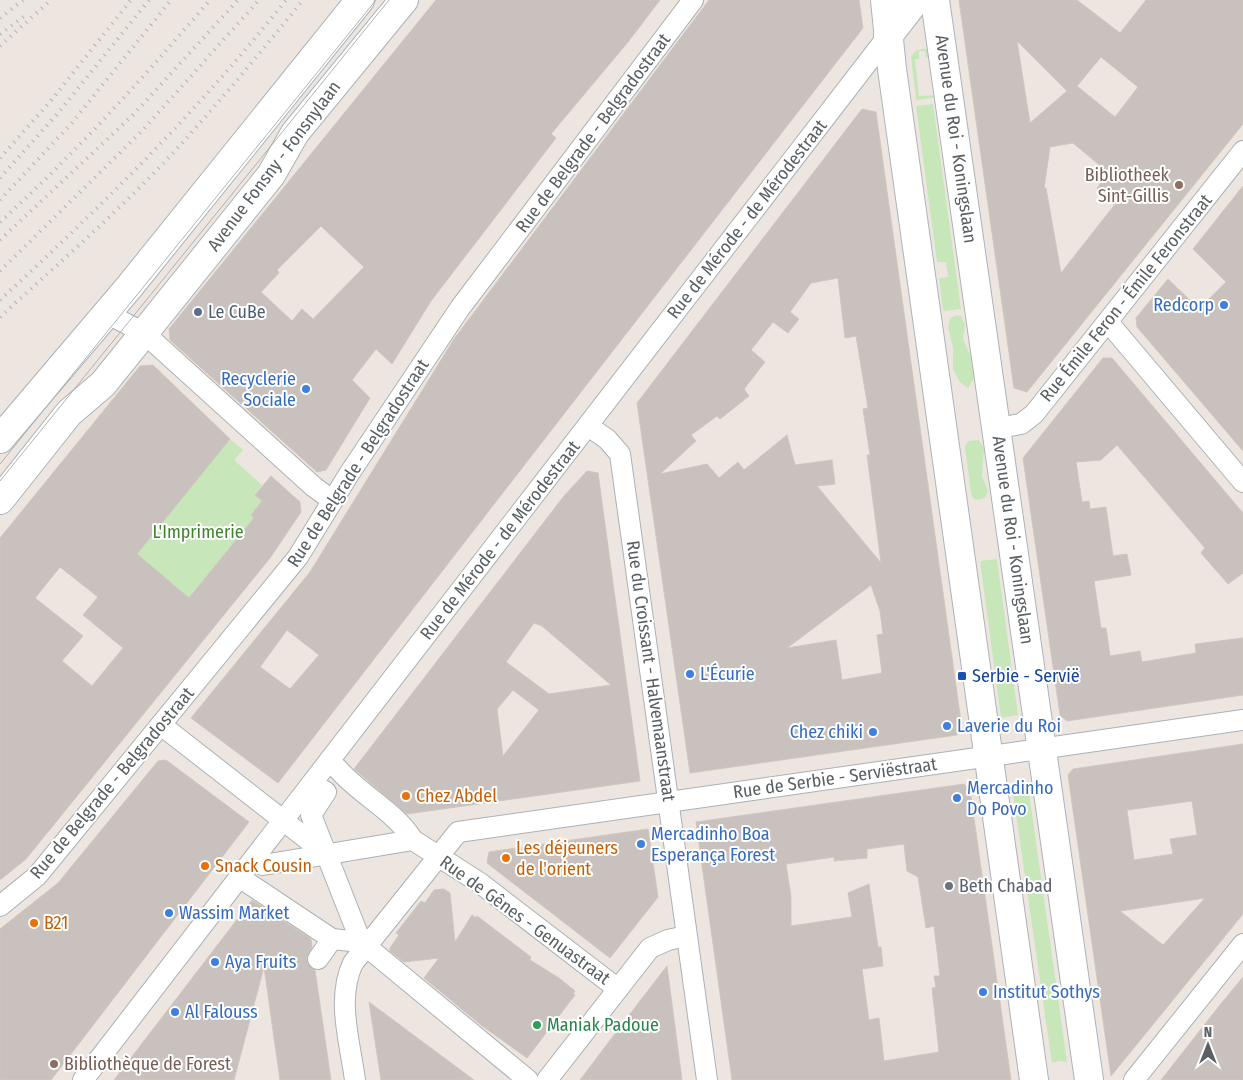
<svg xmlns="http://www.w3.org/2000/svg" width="1243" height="1080" font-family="'Fira Sans Condensed',sans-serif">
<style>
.green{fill:#c7e7ba}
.building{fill:#c8c1bd;stroke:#d2c6be;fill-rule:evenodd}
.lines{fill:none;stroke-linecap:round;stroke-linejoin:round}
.street-casing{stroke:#acb1b4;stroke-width:22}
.secondary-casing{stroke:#adb3b7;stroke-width:30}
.street{stroke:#fff;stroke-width:20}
.secondary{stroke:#fff;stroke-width:28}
.tram{stroke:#b0b1b2;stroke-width:1}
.rail{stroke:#b0b1b2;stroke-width:4;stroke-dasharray:1 6;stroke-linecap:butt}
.education-dot{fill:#8d6e63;stroke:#fff;stroke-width:2}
.shop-dot{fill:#3f7fe0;stroke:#fff;stroke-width:2}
.service-dot{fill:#5c6f8a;stroke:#fff;stroke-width:2}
.transit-dot{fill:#1a4fb4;stroke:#fff;stroke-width:2}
.food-dot{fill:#e8710a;stroke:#fff;stroke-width:2}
.worship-dot{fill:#6b7280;stroke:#fff;stroke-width:2}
.leisure-dot{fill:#2e9e5b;stroke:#fff;stroke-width:2}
.labels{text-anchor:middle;stroke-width:4;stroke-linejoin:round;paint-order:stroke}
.street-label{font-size:18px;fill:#595f62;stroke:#fff}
.education-label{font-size:18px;fill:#785e54;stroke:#fff;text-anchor:end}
.shop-label{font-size:18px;fill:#366cbe;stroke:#fff;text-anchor:start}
.service-label{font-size:18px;fill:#4e5e75;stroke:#fff;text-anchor:start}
.park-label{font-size:18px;fill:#42842e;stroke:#fff}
.transit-label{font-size:18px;fill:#164399;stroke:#fff;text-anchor:start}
.food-label{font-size:18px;fill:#c56008;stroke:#fff;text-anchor:start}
.worship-label{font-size:18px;fill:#5b616d;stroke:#fff;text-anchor:start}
.leisure-label{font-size:18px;fill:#27864d;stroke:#fff;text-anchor:start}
</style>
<rect width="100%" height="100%" fill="#ede6e0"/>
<g class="green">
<polygon points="930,48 931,57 926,58 925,51 919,51 919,59 915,59 919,96 935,95 939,97 916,100 911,56 917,50"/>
<polygon points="933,104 961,309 943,311 939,278 948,277 946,262 937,262 916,106"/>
<polygon points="957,315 961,316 965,325 963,339 976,368 976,375 968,388 960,382 953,369 953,348 948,327 950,318"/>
<polygon points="230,439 243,450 234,460 262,485 255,494 262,501 251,515 254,518 189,598 137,554"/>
<polygon points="979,440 984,448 982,476 988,491 985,498 978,500 973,498 971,493 965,447 968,441"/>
<polygon points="997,559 1018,715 1001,718 980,561"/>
<polygon points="1028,785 1067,1062 1060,1061 1052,1063 1012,787"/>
</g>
<g class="building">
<path d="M436,0H660L628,42L551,134L556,138L431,301L392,364L376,349L352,380L370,398L326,470L317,472L170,340L169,329ZM321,226L364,267L313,319L302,309L292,321L261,292L279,273L277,270Z"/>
<path d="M709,0H859L863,28L278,783L191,718L310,572L454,339ZM287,630L319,655L290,689L260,667Z"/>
<path d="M959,0H1077L1120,33L1146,0H1243V124L1027,392L1014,388ZM1017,41L1067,91L1030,123ZM1101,57L1138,87L1115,117L1077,86ZM1073,143L1109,173L1097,188L1116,203L1061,273L1046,188H1044L1050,147Z"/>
<path d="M862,109L876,112L962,729L957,735L690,773L637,403ZM838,278L845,338L856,336L868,408L863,409L870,455H867L881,563L817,486L835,484L832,460L795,465L787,435L744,470L738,462L719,478L707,464L660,474L696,441L691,435L717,416L720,419L749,396L744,389L765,362L751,350L773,322L788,333L799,319L790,312L811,283ZM871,585L880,611L883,634L877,635L882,673L842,680L836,640L787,648Z"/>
<polygon points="1243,186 1243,451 1137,327 1136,318 1168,279 1199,309 1226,282 1193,249"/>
<polygon points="1103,358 1112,358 1243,513 1243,573 1228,584 1201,553 1205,548 1117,445 1101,460 1076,462 1082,502 1089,501 1090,509 1106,507 1113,556 1127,554 1131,575 1094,581 1101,628 1106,628 1110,656 1140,651 1142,662 1196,653 1195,644 1243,638 1243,695 1067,721 1060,715 1023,458"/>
<path d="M153,365L230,439L137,554L189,598L254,518L251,515L262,501L255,495L271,476L300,502L301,512L270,558L26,859L0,880V538L140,366ZM60,567L98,597L83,615L123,648L92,686L62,661L83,636L35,598Z"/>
<path d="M587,471L598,473L640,781L407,814L354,769L564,496ZM534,623L542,626L611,685L549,694L506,662ZM513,690L539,710L503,756L497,709Z"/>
<path d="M1243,744V914L1111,1076L1068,775L1073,769ZM1192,801L1197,835L1170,839L1173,854L1134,860L1127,810ZM1205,898L1163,945L1120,911Z"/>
<polygon points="166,760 249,822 51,1080 0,1080 0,929 58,883 158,761"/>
<path d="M964,784L970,790L1011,1080H732L696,822ZM904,844L907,871L918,877L926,928L934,926L940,976H934L936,987L932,988L939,1052L884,1061L879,1018L869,1020L862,969L883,966L881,947H878L869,884L848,893L852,917L791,926V897L786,864L834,857V861L867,858V849Z"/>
<polygon points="648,829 658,897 610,958 487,863 489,852"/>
<polygon points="444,889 450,893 455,942 472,915 476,918 477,916 531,957 530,960 559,978 575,991 573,994 575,995 527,1058 481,1025 424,978 439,958 404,962 390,951 390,948 399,935 396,933 421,901 425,903 434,890"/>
<polygon points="252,900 311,939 312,947 306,958 308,964 315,970 331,1080 280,1080 264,967 234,1080 114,1080"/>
<polygon points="667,966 682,1080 580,1080 633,1010"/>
<polygon points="1243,977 1243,1080 1161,1080 1220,1005"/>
<polygon points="369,1002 474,1080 381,1080"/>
</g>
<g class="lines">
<g class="street-casing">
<g id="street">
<polyline points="106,313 144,333 314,487 332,500"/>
<polyline points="1108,322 1243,482"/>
<polyline points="588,426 607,439 620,454 707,1080"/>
<polyline points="998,428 1021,424 1034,414 1243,151"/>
<polyline points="161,725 325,853"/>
<path d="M337,768C361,796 393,809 413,840"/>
<polyline points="321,789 326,792 311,815 361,942 528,1080"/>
<polyline points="263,865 413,840 480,883 618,989"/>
<polyline points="248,883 332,939 361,942"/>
<polyline points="0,906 37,876 298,557 349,474 460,308 693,0"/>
<polyline points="318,959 332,939"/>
<polyline points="83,1080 888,36"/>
<path d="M355,1080C350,1042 336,999 353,963L458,832L1243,720"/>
<polyline points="547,1080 650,948 668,940 686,936"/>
<polyline points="1134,1080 1243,944"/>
</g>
</g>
<g class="secondary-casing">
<g id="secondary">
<polyline points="885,0 892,69 1034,1080"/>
<polyline points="935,0 1089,1080"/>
<polyline points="888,36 916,0"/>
<polyline points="0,439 130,286 360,0"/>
<polyline points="0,500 69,413 103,384 271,175 295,133 404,0"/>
</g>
</g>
<use href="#street" class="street"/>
<use href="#secondary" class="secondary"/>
<g class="tram">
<polyline points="0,464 376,0"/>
<polyline points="0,481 389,0"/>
</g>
<g class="rail">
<polyline points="0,18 23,0"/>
<polyline points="0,34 26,15"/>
<polyline points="0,46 51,0"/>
<polyline points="0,158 49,103 131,0"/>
<polyline points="0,178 59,112 149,0"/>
<polyline points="0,200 71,124 171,0"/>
<path d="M0,222C76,153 143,78 210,0"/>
<polyline points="0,240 133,115 238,0"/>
<polyline points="0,271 141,132 259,0"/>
<path d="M0,300C102,206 200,109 286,0"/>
<path d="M0,317C58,264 119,211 173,153C218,104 261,52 303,0"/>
</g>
</g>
<g class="education-dot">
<circle cx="1179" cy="185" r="5"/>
<circle cx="54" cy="1064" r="5"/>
</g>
<g class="shop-dot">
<circle cx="1224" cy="305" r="5"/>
<circle cx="306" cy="389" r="5"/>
<circle cx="690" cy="674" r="5"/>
<circle cx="947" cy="726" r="5"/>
<circle cx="873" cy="732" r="5"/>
<circle cx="957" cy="798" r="5"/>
<circle cx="641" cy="844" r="5"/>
<circle cx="169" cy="913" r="5"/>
<circle cx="215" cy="962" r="5"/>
<circle cx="983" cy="992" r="5"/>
<circle cx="175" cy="1012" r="5"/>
</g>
<circle class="service-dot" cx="198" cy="312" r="5"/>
<rect class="transit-dot" x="957" y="671" width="10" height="10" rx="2.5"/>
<g class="food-dot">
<circle cx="406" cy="796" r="5"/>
<circle cx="506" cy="858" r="5"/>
<circle cx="205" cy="866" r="5"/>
<circle cx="34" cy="923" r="5"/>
</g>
<circle class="worship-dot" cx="949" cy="886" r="5"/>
<circle class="leisure-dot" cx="537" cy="1025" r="5"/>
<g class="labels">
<g class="street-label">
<text transform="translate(593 133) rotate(-53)" y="6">Rue de Belgrade - Belgradostraat</text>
<text transform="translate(956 139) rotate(82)" y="6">Avenue du Roi - Koningslaan</text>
<text transform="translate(274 166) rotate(-53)" y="6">Avenue Fonsny - Fonsnylaan</text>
<text transform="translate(747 219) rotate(-52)" y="6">Rue de Mérode - de Mérodestraat</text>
<text transform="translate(1126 298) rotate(-51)" y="6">Rue Émile Feron - Émile Feronstraat</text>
<text transform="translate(358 463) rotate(-57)" y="6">Rue de Belgrade - Belgradostraat</text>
<text transform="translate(500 540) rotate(-52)" y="6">Rue de Mérode - de Mérodestraat</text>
<text transform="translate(1013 540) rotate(82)" y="6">Avenue du Roi - Koningslaan</text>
<text transform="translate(651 671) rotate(82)" y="6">Rue du Croissant - Halvemaanstraat</text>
<text transform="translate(835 778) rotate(-8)" y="6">Rue de Serbie - Serviëstraat</text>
<text transform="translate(112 783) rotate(-50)" y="6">Rue de Belgrade - Belgradostraat</text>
<text transform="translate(525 920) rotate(36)" y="6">Rue de Gênes - Genuastraat</text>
</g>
<g class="education-label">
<text x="1169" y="181">Bibliotheek<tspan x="1169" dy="21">Sint-Gillis</tspan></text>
<text x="64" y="1070" text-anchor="start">Bibliothèque de Forest</text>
</g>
<g class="shop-label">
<text x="1214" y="311" text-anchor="end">Redcorp</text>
<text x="296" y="385" text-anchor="end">Recyclerie<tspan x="296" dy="21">Sociale</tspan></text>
<text x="700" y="680">L'Écurie</text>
<text x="957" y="732">Laverie du Roi</text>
<text x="863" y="738" text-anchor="end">Chez chiki</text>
<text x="967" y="794">Mercadinho<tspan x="967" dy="21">Do Povo</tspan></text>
<text x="651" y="840">Mercadinho Boa<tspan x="651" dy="21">Esperança Forest</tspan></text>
<text x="179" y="919">Wassim Market</text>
<text x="225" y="968">Aya Fruits</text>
<text x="993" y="998">Institut Sothys</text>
<text x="185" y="1018">Al Falouss</text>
</g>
<g class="service-label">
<text x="208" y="318">Le CuBe</text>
</g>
<g class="park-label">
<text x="198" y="538">L'Imprimerie</text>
</g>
<g class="transit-label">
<text x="972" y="682">Serbie - Servië</text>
</g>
<g class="food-label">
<text x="416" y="802">Chez Abdel</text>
<text x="516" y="854">Les déjeuners<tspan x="516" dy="21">de l'orient</tspan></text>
<text x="215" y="872">Snack Cousin</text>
<text x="44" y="929">B21</text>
</g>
<g class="worship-label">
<text x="959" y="892">Beth Chabad</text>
</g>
<g class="leisure-label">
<text x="547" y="1031">Maniak Padoue</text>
</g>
</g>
<g transform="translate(1208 1045)" stroke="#ffffff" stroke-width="4" paint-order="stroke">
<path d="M0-4L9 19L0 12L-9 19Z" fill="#595f62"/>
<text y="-8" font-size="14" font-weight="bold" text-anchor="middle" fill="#595f62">N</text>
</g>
</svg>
